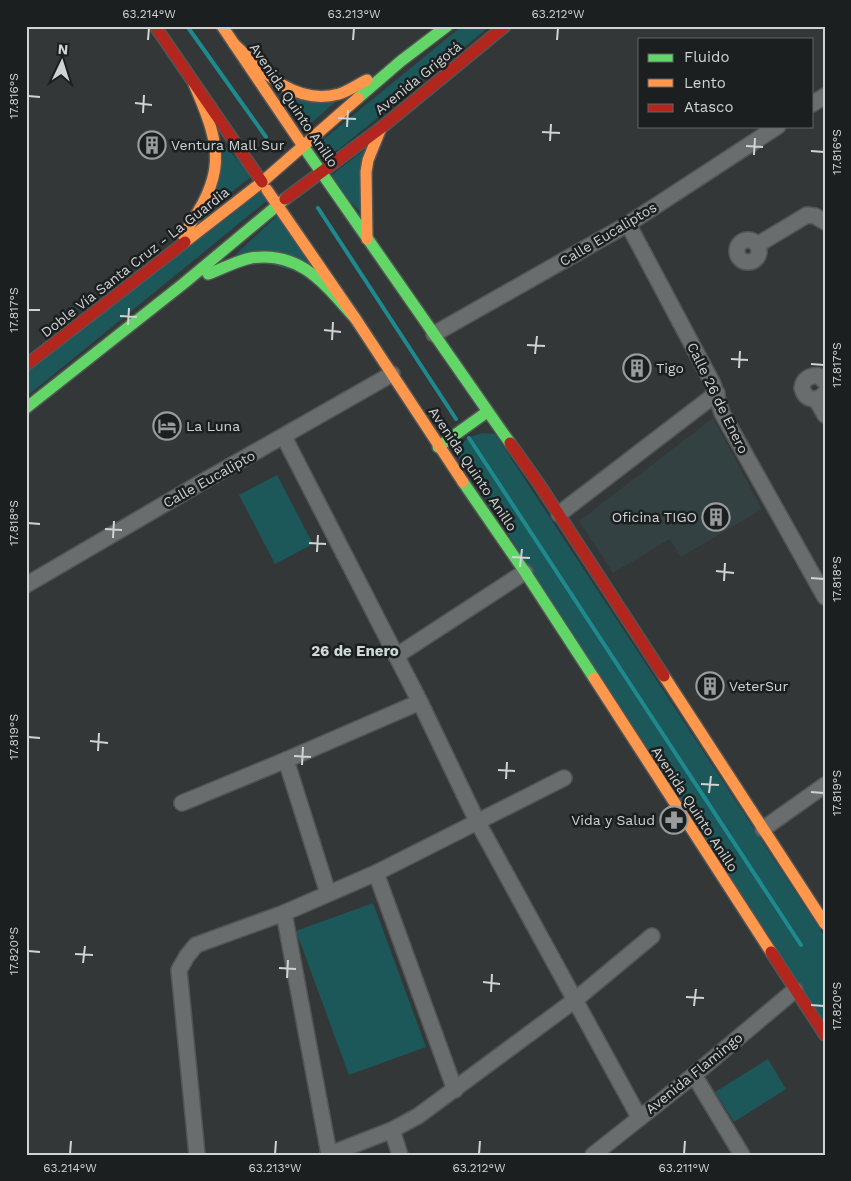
<svg xmlns="http://www.w3.org/2000/svg" width="851" height="1181" font-family="'Work Sans',sans-serif">
<style>
.built{fill:#334142}
.green{fill:#1c575a}
.lines{fill:none;stroke-linecap:round;stroke-linejoin:round}
.stream{stroke:#1e8a8f;stroke-width:4}
.street-casing{stroke:#525555;stroke-width:18}
.fast-casing{stroke:#525555;stroke-width:14}
.slow-casing{stroke:#525555;stroke-width:14}
.jam-casing{stroke:#525555;stroke-width:14}
.street{stroke:#6a6d6d;stroke-width:15}
.fast{stroke:#63d668;stroke-width:11}
.slow{stroke:#ff974d;stroke-width:11}
.jam{stroke:#b3261e;stroke-width:11}
.ticks{fill:none;stroke:#ced3d3;stroke-width:2}
.labels{text-anchor:middle;stroke-width:5;stroke-linejoin:round;paint-order:stroke}
.street-label{font-size:14px;fill:#ced3d3;stroke:#1c1f20}
.poi-label{font-size:14px;fill:#ced3d3;stroke:#1c1f20;text-anchor:start}
.neighbourhood-label{font-size:15px;font-weight:bold;fill:#cfd8d9;stroke:#1c1f20}
.neatline{fill:none;stroke:#ced3d3;stroke-width:2}
.ticks-label{font-size:12px;text-anchor:middle;fill:#ced3d3}
</style>
<rect width="100%" height="100%" fill="#333737"/>
<polygon class="built" points="713,418 762,509 681,557 670,539 613,573 579,521"/>
<g class="green">
<polygon points="462,26 490,26 338,150 325,153 321,148 324,139"/>
<polygon points="279,90 339,99 303,130"/>
<polygon points="219,139 252,176 201,216"/>
<polygon points="372,144 359,211 329,177"/>
<polygon points="263,190 269,199 26,397 26,372"/>
<polygon points="278,215 327,281 236,254"/>
<path d="M484,433L495,434L825,937V1023L455,452C460,442 473,434 484,433Z"/>
<polygon points="277,475 313,544 275,564 239,495"/>
<polygon points="373,903 426,1047 349,1075 296,931"/>
<polygon points="768,1059 786,1089 734,1122 715,1092"/>
</g>
<g class="lines">
<g class="stream">
<polyline points="187,26 266,137"/>
<polyline points="318,208 456,419"/>
<polyline points="469,438 801,945"/>
</g>
<g class="street-casing">
<g id="street">
<polyline points="812,104 825,96"/>
<polyline points="628,224 713,384 722,413 825,597"/>
<circle cx="748" cy="251" r="11"/>
<polyline points="757,245 807,215 815,216 825,222"/>
<polyline points="434,334 628,224 778,126"/>
<path d="M825,382L819,376C810,375 803,379 802,388C805,400 817,403 825,393"/>
<polyline points="816,399 825,415"/>
<polyline points="284,437 420,702 477,821 639,1117"/>
<polyline points="559,514 717,393"/>
<polyline points="26,585 197,485 392,374"/>
<polyline points="396,656 525,572"/>
<polyline points="286,760 328,893"/>
<polyline points="182,803 286,760 420,702"/>
<polyline points="763,829 825,785"/>
<polyline points="376,873 455,1090"/>
<polyline points="284,913 329,1154"/>
<polyline points="694,1075 742,1155"/>
<polyline points="392,1130 400,1155"/>
<polyline points="197,1155 179,970 187,956 196,945 284,913 376,873 564,778"/>
<polyline points="328,1155 392,1130 418,1116 575,1000 652,936"/>
<polyline points="593,1155 694,1075 795,990"/>
</g>
</g>
<g class="fast-casing">
<g id="fast">
<polyline points="358,98 401,61 447,26"/>
<polyline points="303,146 510,443"/>
<path d="M208,274C222,269 236,261 251,258C301,250 326,286 355,318"/>
<polyline points="26,408 183,284 285,199"/>
<polyline points="438,447 487,412"/>
<polyline points="463,482 525,572 594,678"/>
</g>
</g>
<g class="slow-casing">
<g id="slow">
<polyline points="222,26 303,146"/>
<path d="M234,44C263,72 295,106 339,94C349,91 358,84 367,80"/>
<polyline points="267,190 355,318 463,482"/>
<path d="M183,235C226,173 223,151 194,84"/>
<polyline points="367,239 366,172 368,160 381,128"/>
<polyline points="185,242 262,182 358,98"/>
<polyline points="664,676 825,924"/>
<polyline points="594,678 771,952"/>
</g>
</g>
<g class="jam-casing">
<g id="jam">
<polyline points="155,26 262,182"/>
<polyline points="285,199 381,128 505,26"/>
<polyline points="26,365 185,242"/>
<polyline points="510,443 539,484 664,676"/>
<polyline points="771,952 825,1035"/>
</g>
</g>
<use href="#street" class="street"/>
<use href="#fast" class="fast"/>
<use href="#slow" class="slow"/>
<use href="#jam" class="jam"/>
</g>
<path class="ticks" d="M148,40L149,28M353,40L354,28M557,40L558,28M28,96L40,97M135,103L152,105M143,113L144,95M338,118L356,119M347,127L348,110M542,132L560,133M550,141L551,124M746,146L763,147M811,151L824,152M754,155L755,138M28,310H40M120,316L137,317M128,325L129,308M324,330L341,332M332,340L333,322M527,345L545,346M535,354L537,336M731,359L748,360M811,364L824,365M739,368L740,351M28,523L40,524M105,529L122,530M113,538L114,521M309,543L326,544M317,552L318,535M512,557L530,558M520,567L522,549M716,571L734,573M811,578L824,579M724,581L725,563M28,737L40,738M90,741L108,743M98,751L99,733M294,756L311,757M302,765L303,747M498,770L515,771M506,779L507,762M701,784L719,785M811,792L824,793M709,793L711,776M28,951L40,952M75,954L93,955M83,963L85,946M279,968L296,969M287,978L288,960M483,982L500,984M491,992L492,974M686,997L704,998M811,1005L824,1006M694,1006L696,989M70,1154L71,1141M275,1154L276,1141M479,1154L480,1141M684,1154L685,1141"/>
<defs>
<g id="building-ring" transform="scale(1.4375)"><circle r="9.5" fill="#1c1f20" stroke="#989c9c" stroke-width="1.5"/><path d="M-4-6H4V6H1V3H-1V6H-4ZM-2.5-4.3h1.7v1.8h-1.7ZM.8-4.3h1.7v1.8H.8ZM-2.5-1h1.7V.8h-1.7ZM.8-1h1.7V.8H.8Z" fill="#989c9c"/></g>
<g id="hotel-ring" transform="scale(1.4375)"><circle r="9.5" fill="#1c1f20" stroke="#989c9c" stroke-width="1.5"/><path d="M-6-4.5h1.5V1H6V5H4.5V3h-9V5H-6ZM-4 0a1.8 1.8 0 1 1 3.6 0ZM.5 0V-2.5h3Q6-2.5 6 0Z" fill="#989c9c"/></g>
<g id="pharmacy-ring" transform="scale(1.4375)"><circle r="9.5" fill="#1c1f20" stroke="#989c9c" stroke-width="1.5"/><path d="M-2-6h4v4h4v4h-4v4h-4v-4h-4v-4h4Z" fill="#989c9c"/></g>
</defs>
<g fill-rule="evenodd">
<use href="#building-ring" x="152" y="145"/>
<use href="#building-ring" x="637" y="368"/>
<use href="#hotel-ring" x="167" y="426"/>
<use href="#building-ring" x="716" y="517"/>
<use href="#building-ring" x="710" y="686"/>
<use href="#pharmacy-ring" x="674" y="820"/>
</g>
<g class="labels">
<g class="street-label">
<text transform="translate(418 78) rotate(-39)" y="5">Avenida Grigotá</text>
<text transform="translate(294 105) rotate(56)" y="5">Avenida Quinto Anillo</text>
<text transform="translate(608 234) rotate(-31)" y="5">Calle Eucaliptos</text>
<text transform="translate(135 262) rotate(-38)" y="5">Doble Vía Santa Cruz - La Guardia</text>
<text transform="translate(718 398) rotate(64)" y="5">Calle 26 de Enero</text>
<text transform="translate(473 469) rotate(56)" y="5">Avenida Quinto Anillo</text>
<text transform="translate(209 479) rotate(-29)" y="5">Calle Eucalipto</text>
<text transform="translate(695 809) rotate(57)" y="5">Avenida Quinto Anillo</text>
<text transform="translate(694 1073) rotate(-39)" y="5">Avenida Flamingo</text>
</g>
<g class="poi-label">
<text x="171" y="150">Ventura Mall Sur</text>
<text x="656" y="373">Tigo</text>
<text x="186" y="431">La Luna</text>
<text x="697" y="522" text-anchor="end">Oficina TIGO</text>
<text x="729" y="691">VeterSur</text>
<text x="655" y="825" text-anchor="end">Vida y Salud</text>
</g>
<g class="neighbourhood-label">
<text x="355" y="656">26 de Enero</text>
</g>
</g>
<rect width="851" height="1181" fill="none" stroke="#1c1f20" stroke-width="55"/>
<rect x="638" y="38" width="175" height="90" fill="#1c1f20" stroke="#636768"/>
<rect x="648" y="54" width="25" height="8" fill="#63d668" stroke="#636768"/>
<text x="684" y="62" font-size="15" fill="#ced3d3">Fluido</text>
<rect x="648" y="79" width="25" height="8" fill="#ff974d" stroke="#636768"/>
<text x="684" y="88" font-size="15" fill="#ced3d3">Lento</text>
<rect x="648" y="104" width="25" height="8" fill="#b3261e" stroke="#636768"/>
<text x="684" y="112" font-size="15" fill="#ced3d3">Atasco</text>
<g transform="translate(62 62) rotate(4)" stroke="#1c1f20" stroke-width="4" paint-order="stroke">
<path d="M0-4L9 19L0 12L-9 19Z" fill="#ced3d3"/>
<text y="-8" font-size="14" font-weight="bold" text-anchor="middle" fill="#ced3d3">N</text>
</g>
<rect x="28" y="28" width="796" height="1126" class="neatline"/>
<g class="ticks-label">
<text x="149" y="18">63.214°W</text>
<text x="354" y="18">63.213°W</text>
<text x="558" y="18">63.212°W</text>
<text transform="translate(14 96) rotate(-90)" y="4">17.816°S</text>
<text transform="translate(837 152) rotate(-90)" y="4">17.816°S</text>
<text transform="translate(14 310) rotate(-90)" y="4">17.817°S</text>
<text transform="translate(837 365) rotate(-90)" y="4">17.817°S</text>
<text transform="translate(14 523) rotate(-90)" y="4">17.818°S</text>
<text transform="translate(837 579) rotate(-90)" y="4">17.818°S</text>
<text transform="translate(14 737) rotate(-90)" y="4">17.819°S</text>
<text transform="translate(837 793) rotate(-90)" y="4">17.819°S</text>
<text transform="translate(14 951) rotate(-90)" y="4">17.820°S</text>
<text transform="translate(837 1006) rotate(-90)" y="4">17.820°S</text>
<text x="70" y="1172">63.214°W</text>
<text x="275" y="1172">63.213°W</text>
<text x="479" y="1172">63.212°W</text>
<text x="684" y="1172">63.211°W</text>
</g>
</svg>
